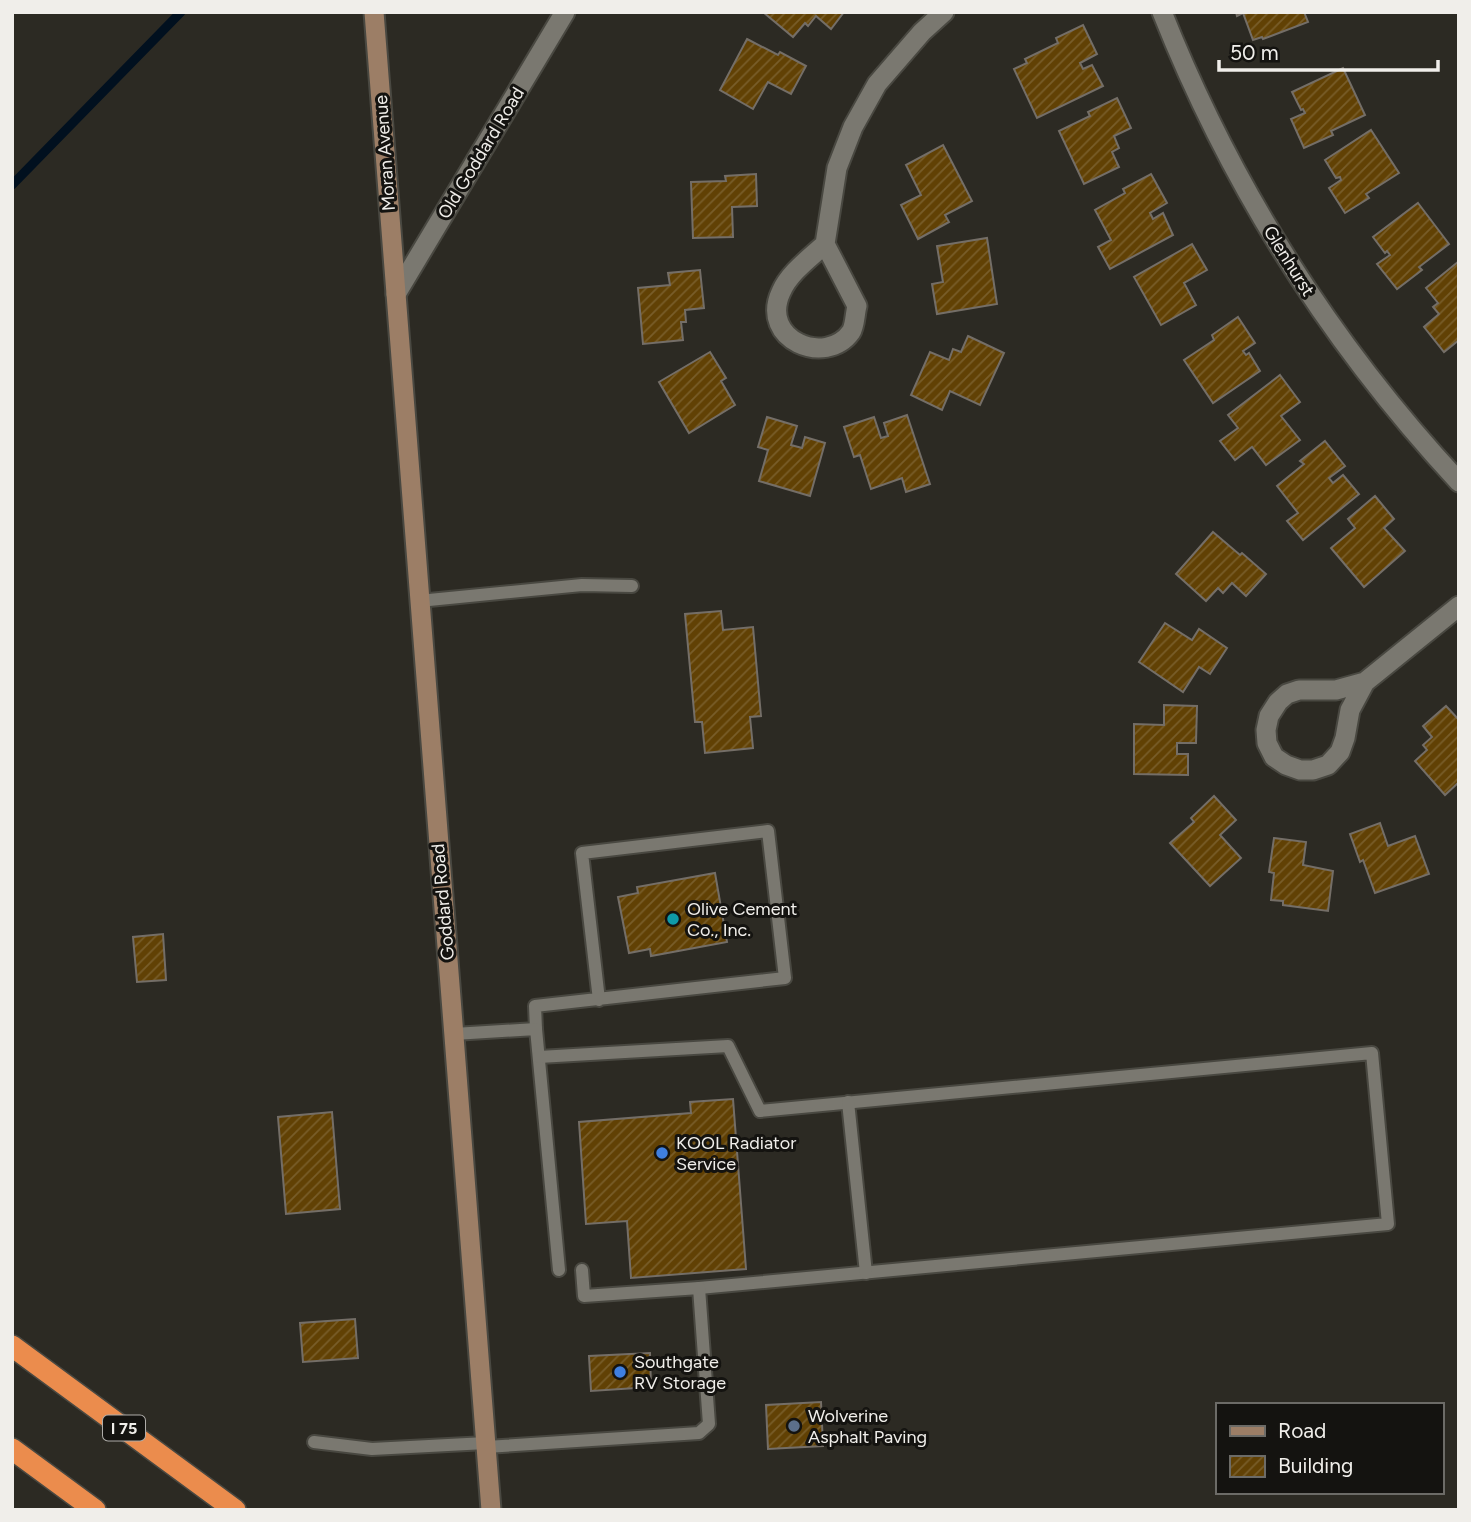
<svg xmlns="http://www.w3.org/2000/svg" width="1471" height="1522" font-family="Figtree,sans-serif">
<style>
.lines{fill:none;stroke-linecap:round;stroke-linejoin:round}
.stream{stroke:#01101f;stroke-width:9}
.building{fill:url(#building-hatch);stroke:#746e67;stroke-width:2}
.service-casing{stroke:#494841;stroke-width:16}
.minor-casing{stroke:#494841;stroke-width:23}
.tertiary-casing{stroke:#494841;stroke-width:23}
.secondary-casing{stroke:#494841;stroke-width:23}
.motorway-casing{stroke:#494841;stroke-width:24}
.service{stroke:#7a7870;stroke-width:12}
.minor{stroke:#7a7870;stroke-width:19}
.tertiary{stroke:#7a7870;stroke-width:19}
.secondary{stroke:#9c7e66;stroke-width:19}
.motorway{stroke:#eb8c4d;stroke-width:21}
.culture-dot{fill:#0f9aa8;stroke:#141310;stroke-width:2.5}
.shop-dot{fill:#3f7fe0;stroke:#141310;stroke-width:2.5}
.service-dot{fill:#5c6f8a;stroke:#141310;stroke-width:2.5}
.labels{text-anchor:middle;stroke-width:6;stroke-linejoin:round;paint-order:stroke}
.shield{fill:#141310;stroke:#aeaca9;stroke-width:2}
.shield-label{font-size:16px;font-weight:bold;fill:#f0eeea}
.street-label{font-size:18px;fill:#f0eeea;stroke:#141310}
.poi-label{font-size:18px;fill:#f0eeea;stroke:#141310;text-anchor:start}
</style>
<defs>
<pattern id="building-hatch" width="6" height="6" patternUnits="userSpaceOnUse" patternTransform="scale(1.75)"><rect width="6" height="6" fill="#614104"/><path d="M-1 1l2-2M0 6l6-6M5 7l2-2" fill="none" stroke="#785d29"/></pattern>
</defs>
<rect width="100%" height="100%" fill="#2c2a23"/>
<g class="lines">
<polyline class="stream" points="12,185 181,12"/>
</g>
<g class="building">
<polygon points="763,12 844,12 831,29 816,16 808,26 805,23 793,37"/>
<polygon points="1236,12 1304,12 1308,22 1263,39 1262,37 1253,40 1243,13 1237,16"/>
<polygon points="1083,25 1097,54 1080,63 1083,69 1092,65 1103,86 1037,118 1014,69 1027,63 1025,59 1058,43 1056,38"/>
<polygon points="747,39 778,55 780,52 806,66 791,94 768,82 753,109 720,90"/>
<polygon points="1343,68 1365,115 1331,131 1333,135 1304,148 1291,119 1305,113 1303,109 1301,110 1292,92"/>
<polygon points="1117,98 1131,128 1114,136 1119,148 1112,152 1119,167 1084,184 1059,131 1090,116 1088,112"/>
<polygon points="1371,130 1399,173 1366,194 1369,198 1345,213 1329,188 1341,180 1340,177 1336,178 1325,160"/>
<polygon points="943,145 972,201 945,215 949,222 918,239 901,205 921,195 906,165"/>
<polygon points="756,174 757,206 732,207 733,237 693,238 691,182 726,181 725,176"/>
<polygon points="1151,174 1167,203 1150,213 1153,219 1163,213 1173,235 1110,269 1098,247 1111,240 1095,210 1125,193 1123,189"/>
<polygon points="1418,203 1449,244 1419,267 1422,270 1397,289 1377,264 1390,255 1387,251 1385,253 1373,237"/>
<polygon points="987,238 997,304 937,314 932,284 943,282 937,246"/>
<polygon points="1192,244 1207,270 1184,283 1196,305 1161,325 1134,277"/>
<polygon points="1459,261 1459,340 1444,352 1424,327 1439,314 1433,307 1438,303 1426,288"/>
<polygon points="700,270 704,308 685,310 686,322 681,322 683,340 643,344 638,288 670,285 668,273"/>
<polygon points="1238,317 1255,343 1243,351 1246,355 1249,353 1260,371 1213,403 1184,360 1214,340 1212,335"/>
<polygon points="968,336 1004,353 980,405 950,391 942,410 911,395 930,352 949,360 953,349 961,352"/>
<polygon points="710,352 726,378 721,381 735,405 689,433 659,382"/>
<polygon points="1280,375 1300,402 1281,416 1300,440 1266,465 1252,447 1235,460 1220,441 1238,428 1228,415"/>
<polygon points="907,415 930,484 906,492 902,478 871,489 860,455 854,457 844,427 874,417 881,438 888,436 884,423"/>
<polygon points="767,417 797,426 791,445 802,448 805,437 825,443 810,496 759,481 768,450 758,447"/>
<polygon points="1325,441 1345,466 1329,478 1333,483 1343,475 1359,494 1303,540 1287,521 1298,513 1277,486 1304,464 1300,461"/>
<polygon points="1375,496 1394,519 1384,528 1405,551 1364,587 1331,548 1355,528 1348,519"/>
<polygon points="1213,532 1240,555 1242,553 1266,574 1246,596 1232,583 1223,593 1218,588 1206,601 1176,574"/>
<polygon points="721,611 723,630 753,627 761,716 750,717 753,748 705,753 702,722 695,722 685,614"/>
<polygon points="1165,623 1192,640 1199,629 1227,648 1210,674 1199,667 1183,692 1139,662"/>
<polygon points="1164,705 1197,706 1196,743 1177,743 1177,754 1188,754 1188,775 1134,774 1134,724 1164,725"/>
<polygon points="1446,706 1459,720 1459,782 1445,795 1415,761 1427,750 1423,745 1432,737 1423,726"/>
<polygon points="1214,796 1236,820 1220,835 1241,858 1210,886 1170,843 1194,822 1191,818"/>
<polygon points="1380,823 1388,846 1415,836 1429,874 1375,893 1363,860 1360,862 1350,834"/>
<polygon points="1274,838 1306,842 1303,865 1333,871 1328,911 1283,905 1283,901 1271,900 1274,873 1269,872"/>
<polygon points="715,873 727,942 651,956 650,949 629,953 618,897 638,893 637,887"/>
<polygon points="163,934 166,980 137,982 133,937"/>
<polygon points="733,1099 746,1269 631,1278 627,1221 586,1224 579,1122 691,1113 690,1102"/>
<polygon points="332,1112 340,1209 286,1214 278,1117"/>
<polygon points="355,1319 358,1358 303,1362 300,1323"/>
<polygon points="650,1353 651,1387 591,1391 589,1356"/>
<polygon points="821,1402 823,1446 768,1449 766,1405"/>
</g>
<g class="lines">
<g class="service-casing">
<g id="service">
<polyline points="419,601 582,585 632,586"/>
<polyline points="536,1029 535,1006 785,978 768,831 582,853 599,1000"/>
<polyline points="454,1034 536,1029 559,1270"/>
<polyline points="539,1057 728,1046 760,1111 1372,1053 1388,1224 699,1288"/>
<polyline points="848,1102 866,1273"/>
<polyline points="314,1442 372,1449 486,1443"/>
<polyline points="486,1447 699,1433 709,1424 699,1288 584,1296 582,1270"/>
</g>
</g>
<g class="minor-casing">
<g id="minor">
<path d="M1162,12C1231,186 1332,345 1459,482"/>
<path d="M825,244C810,258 789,273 781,292C759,340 826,367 851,332C855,326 855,313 857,306L825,244L837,168L853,127L877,84L922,32L944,12"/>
<polyline points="1365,682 1336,690 1299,690 1287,694 1278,702 1269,716 1266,730 1267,743 1274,757 1286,765 1300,770 1313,770 1328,765 1340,752 1345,738 1350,710 1365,682 1459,606"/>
</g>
</g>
<g class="tertiary-casing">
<polyline id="tertiary" points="396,294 565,12"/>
</g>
<g class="secondary-casing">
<polyline id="secondary" points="374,12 491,1510"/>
</g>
<g class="motorway-casing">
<g id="motorway">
<polyline points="12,1346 235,1510"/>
<polyline points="12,1449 95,1510"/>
</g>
</g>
<use href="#service" class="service"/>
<use href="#minor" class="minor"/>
<use href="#tertiary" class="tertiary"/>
<use href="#secondary" class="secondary"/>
<use href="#motorway" class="motorway"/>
</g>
<circle class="culture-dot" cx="673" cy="919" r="7"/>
<g class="shop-dot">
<circle cx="662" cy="1153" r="7"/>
<circle cx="620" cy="1372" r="7"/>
</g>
<circle class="service-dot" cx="794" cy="1426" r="7"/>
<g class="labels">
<rect class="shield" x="103" y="1415.5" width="42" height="25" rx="5"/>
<g class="shield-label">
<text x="124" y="1434">I 75</text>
</g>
<g class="street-label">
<text transform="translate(385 153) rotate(-94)" y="6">Moran Avenue</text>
<text transform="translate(481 153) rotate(-59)" y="6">Old Goddard Road</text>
<text transform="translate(1289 261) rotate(58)" y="6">Glenhurst</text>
<text transform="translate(443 902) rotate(-95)" y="6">Goddard Road</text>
</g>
<g class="poi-label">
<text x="687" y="915">Olive Cement<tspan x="687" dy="21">Co., Inc.</tspan></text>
<text x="676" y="1149">KOOL Radiator<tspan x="676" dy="21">Service</tspan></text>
<text x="634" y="1368">Southgate<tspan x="634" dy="21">RV Storage</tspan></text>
<text x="808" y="1422">Wolverine<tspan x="808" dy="21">Asphalt Paving</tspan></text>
</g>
</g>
<rect width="1471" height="1522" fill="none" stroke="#f0eeea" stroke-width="28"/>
<rect x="1216" y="1403" width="228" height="91" fill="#141310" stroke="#6c6b67" stroke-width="2"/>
<rect x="1230" y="1426" width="35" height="10" fill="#9c7e66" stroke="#6c6b67" stroke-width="2"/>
<text x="1278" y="1438" font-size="21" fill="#f0eeea">Road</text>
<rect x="1230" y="1456" width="35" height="21" fill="url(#building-hatch)" stroke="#6c6b67" stroke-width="2"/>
<text x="1278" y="1473" font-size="21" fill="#f0eeea">Building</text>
<path d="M1219 60v10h219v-10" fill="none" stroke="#f0eeea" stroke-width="3.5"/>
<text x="1230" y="60" font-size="21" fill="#f0eeea" stroke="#141310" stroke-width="5" paint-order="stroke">50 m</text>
</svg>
